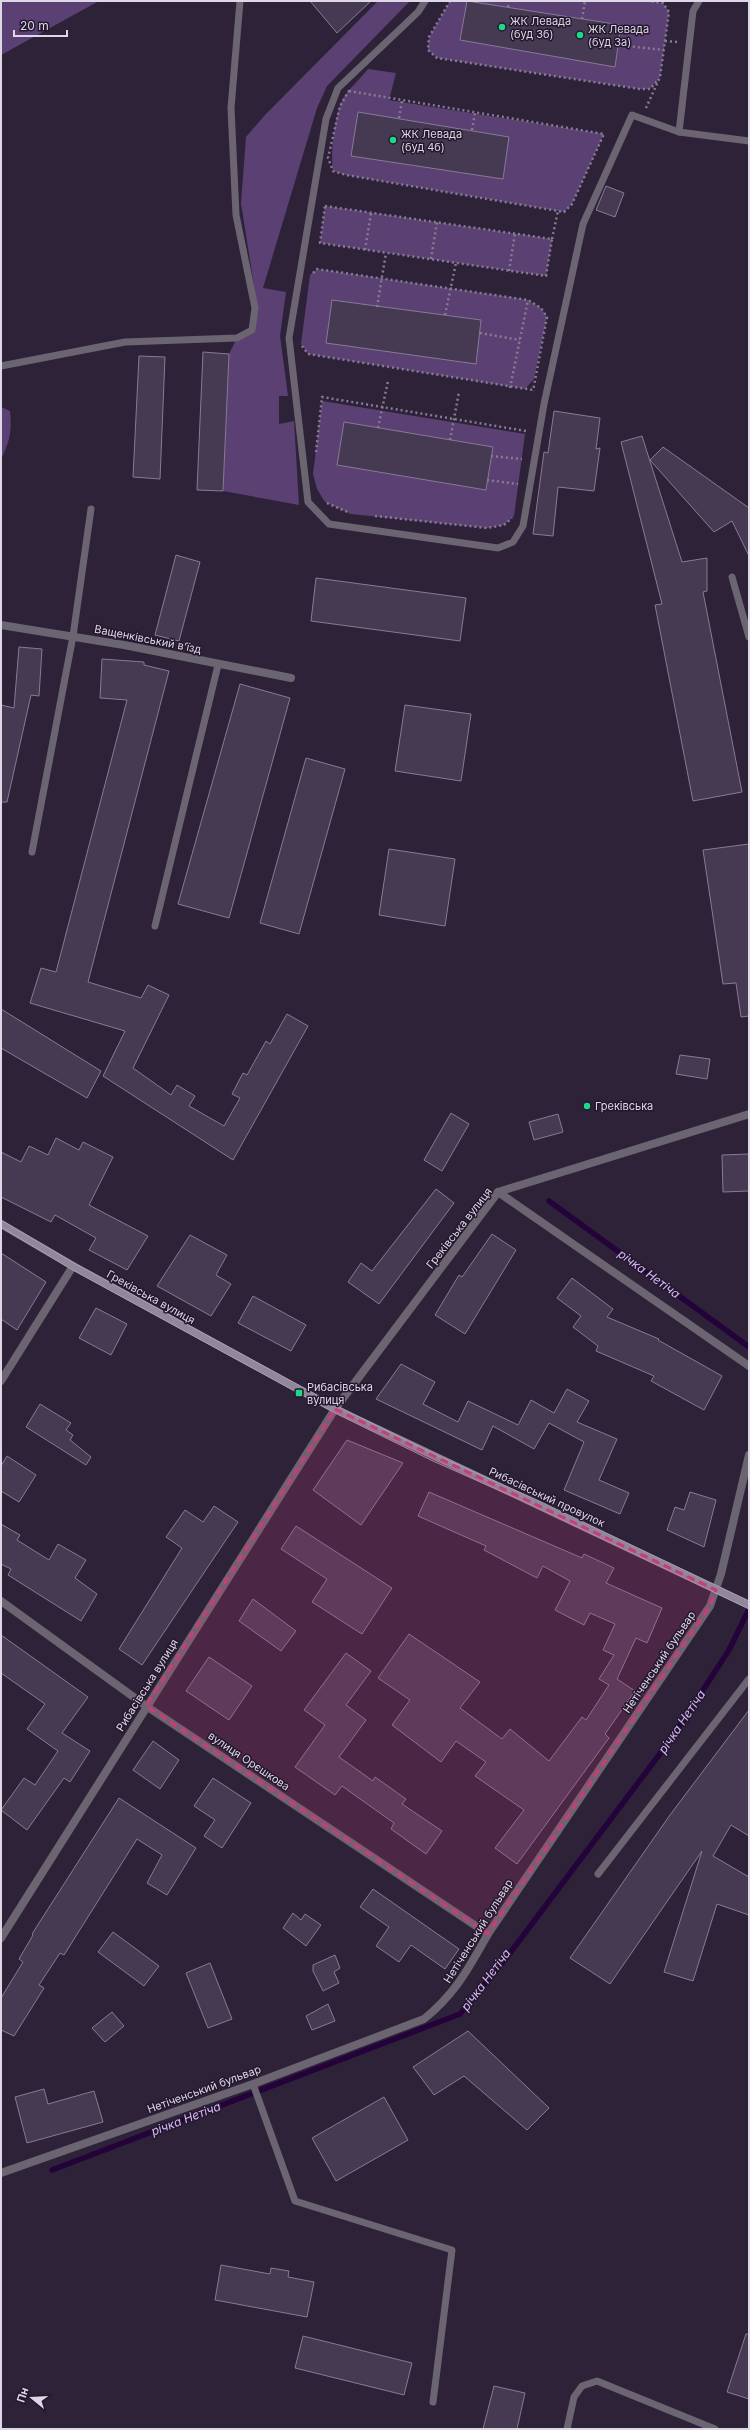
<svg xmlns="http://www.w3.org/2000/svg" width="750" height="2430" font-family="Inter,sans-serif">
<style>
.green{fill:#5b4074}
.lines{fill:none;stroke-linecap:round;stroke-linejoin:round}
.stream{stroke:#24023a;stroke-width:5.5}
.building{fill:#463a53;stroke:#877a95}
.path{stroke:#867d90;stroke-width:2.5;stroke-dasharray:2 3;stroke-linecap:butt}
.service{stroke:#6b6571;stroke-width:7}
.minor{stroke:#6b6571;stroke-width:8}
.tertiary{stroke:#6b6571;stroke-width:8}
.secondary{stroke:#91879b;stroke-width:8}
.tram{stroke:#a69daf;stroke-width:1}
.marked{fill:#c83e77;fill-opacity:0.2;stroke:#c83e77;stroke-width:3;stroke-dasharray:8 5;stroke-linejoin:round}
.poi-dot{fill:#1fd887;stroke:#24182f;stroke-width:1.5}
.labels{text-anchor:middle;stroke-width:3;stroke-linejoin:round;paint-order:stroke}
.poi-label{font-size:11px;fill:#ded7e6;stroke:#24182f;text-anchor:start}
.street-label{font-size:11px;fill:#ded7e6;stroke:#24182f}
.water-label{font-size:12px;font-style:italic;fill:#d8b8f8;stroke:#24182f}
</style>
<rect width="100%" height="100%" fill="#2e2239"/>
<g class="green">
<polygon points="1,1 99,1 1,55"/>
<polygon points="378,1 410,1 327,86 317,108 263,288 286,292 280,336 288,396 279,396 279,424 294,421 299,505 223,491 229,354 237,338 252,330 257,305 241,203 246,137 264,116"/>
<polygon points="450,1 648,1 663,3 669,12 660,77 650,89 639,89 437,58 428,50 429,37"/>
<path d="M368,69L396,73L389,100L604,134L572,204L564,212L346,175L333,171C330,154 335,110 345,95C352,86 361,78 368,69Z"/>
<polygon points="325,206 552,239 546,276 320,243"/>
<polygon points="317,269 528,300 541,308 547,317 534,379 525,389 308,354 301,344 310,275"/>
<polygon points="322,401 525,434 514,516 504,525 487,528 351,514 325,502 317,489 313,474"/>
<path d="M1,407L10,411C12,431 10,441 1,459Z"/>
</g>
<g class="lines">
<g class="stream">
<polyline points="549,1201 749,1347"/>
<polyline points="52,2170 460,2014 507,1957 671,1739 729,1650 749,1609"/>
</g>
</g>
<g class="building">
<polygon points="310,1 371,1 337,33"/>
<polygon points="467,1 621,25 615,67 460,40"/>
<polygon points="358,112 509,137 503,179 351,156"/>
<polygon points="606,186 624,193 615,217 596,210"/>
<polygon points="332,300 481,320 476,364 326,343"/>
<polygon points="203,352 229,354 223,491 197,490"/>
<polygon points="139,356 165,357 160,479 133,477"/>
<polygon points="554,411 600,418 596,449 600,448 594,491 558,487 553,536 533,534 544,452 548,453"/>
<polygon points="344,422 493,447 486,490 337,465"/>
<polygon points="642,436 682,562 707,558 707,591 703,592 742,792 693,801 655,605 662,604 621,442"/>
<polygon points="663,447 749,508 749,556 732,521 714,532 650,460"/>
<polygon points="176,555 200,562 179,641 155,635"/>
<polygon points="316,578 466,598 460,641 311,621"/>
<polygon points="19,647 42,649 39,696 31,695 7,802 1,802 1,705 14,708"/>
<polygon points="102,659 144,662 144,665 169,671 88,982 141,998 148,985 169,995 133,1068 171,1095 177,1085 195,1096 189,1106 224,1126 240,1098 232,1094 243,1073 247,1075 266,1041 270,1044 287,1014 308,1026 233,1160 103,1076 125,1031 30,1003 41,968 56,972 127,700 100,698"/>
<polygon points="240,684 290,698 229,918 178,904"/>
<polygon points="405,705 471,714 461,781 395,771"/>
<polygon points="306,758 345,769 299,934 260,923"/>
<polygon points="749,844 749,1016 741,1017 736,983 723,984 703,850"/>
<polygon points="389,849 455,859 445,926 379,915"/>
<polygon points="1,1009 101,1071 87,1098 1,1048"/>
<polygon points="680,1055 710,1059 707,1079 676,1074"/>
<polygon points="451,1113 469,1124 442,1171 424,1160"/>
<polygon points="558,1114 563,1132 534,1140 529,1122"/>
<polygon points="56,1138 79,1150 83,1142 113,1157 89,1205 148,1236 127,1270 89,1250 96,1238 55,1215 51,1222 1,1197 1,1152 21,1162 29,1146 48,1155"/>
<polygon points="749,1154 749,1191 723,1192 722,1155"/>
<polygon points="436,1189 454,1203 379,1304 348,1282 361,1263 372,1271"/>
<polygon points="492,1234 516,1250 465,1334 435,1315 459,1275 462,1277"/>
<polygon points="190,1235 227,1255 216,1275 231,1284 211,1316 157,1286"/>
<polygon points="1,1253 46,1282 17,1330 1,1319"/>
<polygon points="572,1278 613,1309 607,1317 659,1339 658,1340 722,1376 704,1410 651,1381 654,1376 596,1351 598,1346 573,1327 581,1316 557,1298"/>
<polygon points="253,1296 306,1325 291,1351 238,1323"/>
<polygon points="96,1308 127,1324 111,1355 79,1338"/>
<polygon points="401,1364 435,1382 423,1404 458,1422 468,1401 518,1425 531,1400 554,1413 567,1389 589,1401 577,1422 617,1439 599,1480 629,1493 620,1514 564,1490 584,1442 549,1423 534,1449 493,1426 482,1450 376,1399"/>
<polygon points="40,1404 71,1423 66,1430 73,1435 70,1440 91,1457 86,1465 26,1427"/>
<polygon points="347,1440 403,1463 361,1525 313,1490"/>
<polygon points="7,1456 36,1475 19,1502 1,1491 1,1466"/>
<polygon points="429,1492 582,1558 584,1554 614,1568 606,1583 662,1608 647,1643 636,1638 617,1679 635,1691 605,1734 609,1738 517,1864 495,1848 524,1810 475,1776 486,1762 456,1741 441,1762 392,1725 410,1700 378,1678 409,1634 480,1682 460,1708 502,1739 510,1729 549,1761 582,1717 586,1720 609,1685 599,1679 614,1655 603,1650 615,1624 590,1613 584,1625 555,1610 570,1581 543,1566 537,1578 484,1550 486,1546 418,1516"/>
<polygon points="690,1492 716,1500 704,1547 667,1530 675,1507 684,1510"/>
<polygon points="214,1506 238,1522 142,1665 119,1649 182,1548 166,1537 185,1510 203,1522"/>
<polygon points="1,1524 20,1535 17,1540 49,1560 58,1544 86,1560 75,1578 97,1594 81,1621 8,1575 11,1569 1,1564"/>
<polygon points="296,1526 392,1588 362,1634 312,1602 327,1579 281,1549"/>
<polygon points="253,1599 296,1631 281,1651 239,1621"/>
<polygon points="1,1635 88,1697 62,1733 90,1751 70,1782 64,1778 27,1830 1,1810 24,1778 35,1785 58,1751 27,1729 45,1704 1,1673"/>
<polygon points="346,1653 371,1671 346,1705 366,1720 339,1757 373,1781 375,1777 406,1799 402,1804 442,1831 426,1854 391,1829 394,1823 342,1786 335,1795 295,1767 325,1725 304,1710"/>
<polygon points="209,1657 252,1686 229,1720 186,1691"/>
<polygon points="749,1710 749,1836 731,1825 713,1856 749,1877 749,1915 717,1904 693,1981 664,1972 702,1851 610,1984 570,1958 670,1815"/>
<polygon points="153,1741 179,1760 160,1789 133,1770"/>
<polygon points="213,1778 251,1803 222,1848 204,1836 215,1820 194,1806"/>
<polygon points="119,1798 196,1848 167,1895 147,1883 162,1855 137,1839 64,1955 60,1953 39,1985 44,1988 14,2036 1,2030 1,1998 23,1962 19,1959 33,1935 32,1934"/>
<polygon points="373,1889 459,1949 445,1969 411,1945 399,1962 376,1946 389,1927 360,1907"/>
<polygon points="293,1913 301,1920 305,1914 321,1925 306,1946 283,1928"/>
<polygon points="113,1932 159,1966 144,1986 98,1952"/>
<polygon points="335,1955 340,1968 334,1972 339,1983 323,1991 313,1971 313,1965"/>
<polygon points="210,1963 232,2019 208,2028 186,1973"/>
<polygon points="328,2004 335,2021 312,2030 306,2016"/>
<polygon points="112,2012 124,2026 105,2042 92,2028"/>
<polygon points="468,2031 549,2108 527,2130 464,2076 434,2095 413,2067"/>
<polygon points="44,2089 48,2104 94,2091 103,2122 27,2143 15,2097"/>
<polygon points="384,2097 408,2140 336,2181 312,2138"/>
<polygon points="221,2265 270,2274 271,2268 289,2271 288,2277 314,2282 307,2317 215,2300"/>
<polygon points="746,2334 749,2334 749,2399 727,2392"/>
<polygon points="303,2336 412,2363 404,2395 295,2368"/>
<polygon points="494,2386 525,2393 517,2429 483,2429"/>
</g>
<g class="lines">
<g class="path">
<polyline points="450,1 429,37 428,50 437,58 639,89 650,89 657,81"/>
<polyline points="508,7 509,1"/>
<polyline points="582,19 585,1"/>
<polyline points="665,41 678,42"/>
<polyline points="618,45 664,50"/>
<polygon points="349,91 604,134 572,204 564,212 346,175 333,171 328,158 340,106"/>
<polyline points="646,108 660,77 669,12 663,3 648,1"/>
<polyline points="399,118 402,101"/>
<polyline points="472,130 475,113"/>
<polygon points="325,206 552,239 546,276 320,243"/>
<polyline points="552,239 558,211"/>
<polyline points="365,250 371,213"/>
<polyline points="431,259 437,222"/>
<polyline points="509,271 515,233"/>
<polyline points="313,273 317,269 528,300 541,308 547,317 533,391"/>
<polyline points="377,307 386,253"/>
<polyline points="445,315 456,263"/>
<polyline points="480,333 520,340"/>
<polyline points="302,346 308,354 533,390"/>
<polyline points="510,388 528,300"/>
<polyline points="378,428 388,381"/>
<polyline points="450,440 459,392"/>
<polyline points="316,452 322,397 526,431"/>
<polyline points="491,456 522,459"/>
<polyline points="487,480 518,484"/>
<polyline points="327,503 350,513"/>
<polyline points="375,516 487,528 504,525 512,518"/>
</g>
<g class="service">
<polyline points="425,1 418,12 338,88 326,119 289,338 308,502 329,524 498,548 513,542 523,526 544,404 583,224 632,115 679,132 749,141"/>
<polyline points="679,132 693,11 699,1"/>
<polyline points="1,366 125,342 237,338 252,330 255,308 236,215 231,108 240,1"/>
<polyline points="732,577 749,637"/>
<polyline points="32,852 73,636 91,509"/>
<polyline points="155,926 218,665"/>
<polyline points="598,1874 749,1679"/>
<polyline points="253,2084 295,2201 452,2250 433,2402"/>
<polyline points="567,2429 574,2397 582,2386 597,2381 715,2429"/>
</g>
<g class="minor">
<polyline points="1,625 124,645 291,678"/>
<polyline points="498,1192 749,1366"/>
<polyline points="1,1381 73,1266"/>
<polyline points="1,1601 146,1706 488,1934"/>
<path d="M1,2173L253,2084L424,2019C456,1993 468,1969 488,1934L710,1606L721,1574L749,1455"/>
</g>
<polyline class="tertiary" points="1,1938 335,1409 498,1192 749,1114"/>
<polyline class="secondary" points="1,1224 73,1266 335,1409 749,1605"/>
<g class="tram">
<polyline points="1,1220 74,1263 337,1406 436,1455 537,1500 749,1601"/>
<polyline points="1,1227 71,1269 333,1412 433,1461 534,1506 749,1609"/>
</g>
</g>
<path class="marked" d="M335,1409L716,1590L710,1606L488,1934L146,1706Z"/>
<g class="poi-dot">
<circle cx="502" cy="27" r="4"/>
<circle cx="580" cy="35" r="4"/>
<circle cx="393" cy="140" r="4"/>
<circle cx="587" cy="1106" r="4"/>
<rect x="295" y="1389" width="8" height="8" rx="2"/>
</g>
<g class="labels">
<g class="poi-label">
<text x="510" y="25">ЖК Левада<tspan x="510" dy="13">(буд 3б)</tspan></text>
<text x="588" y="33">ЖК Левада<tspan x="588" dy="13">(буд 3а)</tspan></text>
<text x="401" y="138">ЖК Левада<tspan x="401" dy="13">(буд 4б)</tspan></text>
<text x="595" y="1110">Греківська</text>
<text x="307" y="1391">Рибасівська<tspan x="307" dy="13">вулиця</tspan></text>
</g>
<g class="street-label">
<text transform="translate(148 639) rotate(11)" y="4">Ващенківський в’їзд</text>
<text transform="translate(459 1228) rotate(-52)" y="4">Греківська вулиця</text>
<text transform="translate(151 1297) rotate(29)" y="4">Греківська вулиця</text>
<text transform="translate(547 1497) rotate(25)" y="4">Рибасівський провулок</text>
<text transform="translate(659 1662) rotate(-56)" y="4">Нетіченський бульвар</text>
<text transform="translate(147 1685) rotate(-58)" y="4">Рибасівська вулиця</text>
<text transform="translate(249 1761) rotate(34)" y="4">вулиця Орєшкова</text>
<text transform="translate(478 1931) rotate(-58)" y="4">Нетіченський бульвар</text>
<text transform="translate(204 2089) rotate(-20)" y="4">Нетіченський бульвар</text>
</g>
<g class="water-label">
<text transform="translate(649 1274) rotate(36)" y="4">річка Нетіча</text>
<text transform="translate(682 1722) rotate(-56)" y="4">річка Нетіча</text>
<text transform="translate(486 1980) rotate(-53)" y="4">річка Нетіча</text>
<text transform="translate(186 2119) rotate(-21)" y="4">річка Нетіча</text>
</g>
</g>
<rect width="750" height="2430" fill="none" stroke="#ded7e6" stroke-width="4"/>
<g transform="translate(32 2398) rotate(288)" stroke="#24182f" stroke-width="3" paint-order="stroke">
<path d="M0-3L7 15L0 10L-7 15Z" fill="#ded7e6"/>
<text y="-6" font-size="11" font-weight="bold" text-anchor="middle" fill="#ded7e6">Пн</text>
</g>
<path d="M14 30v6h53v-6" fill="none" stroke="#ded7e6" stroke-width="2"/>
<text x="20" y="30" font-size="12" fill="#ded7e6" stroke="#24182f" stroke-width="3" paint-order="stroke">20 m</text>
</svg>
